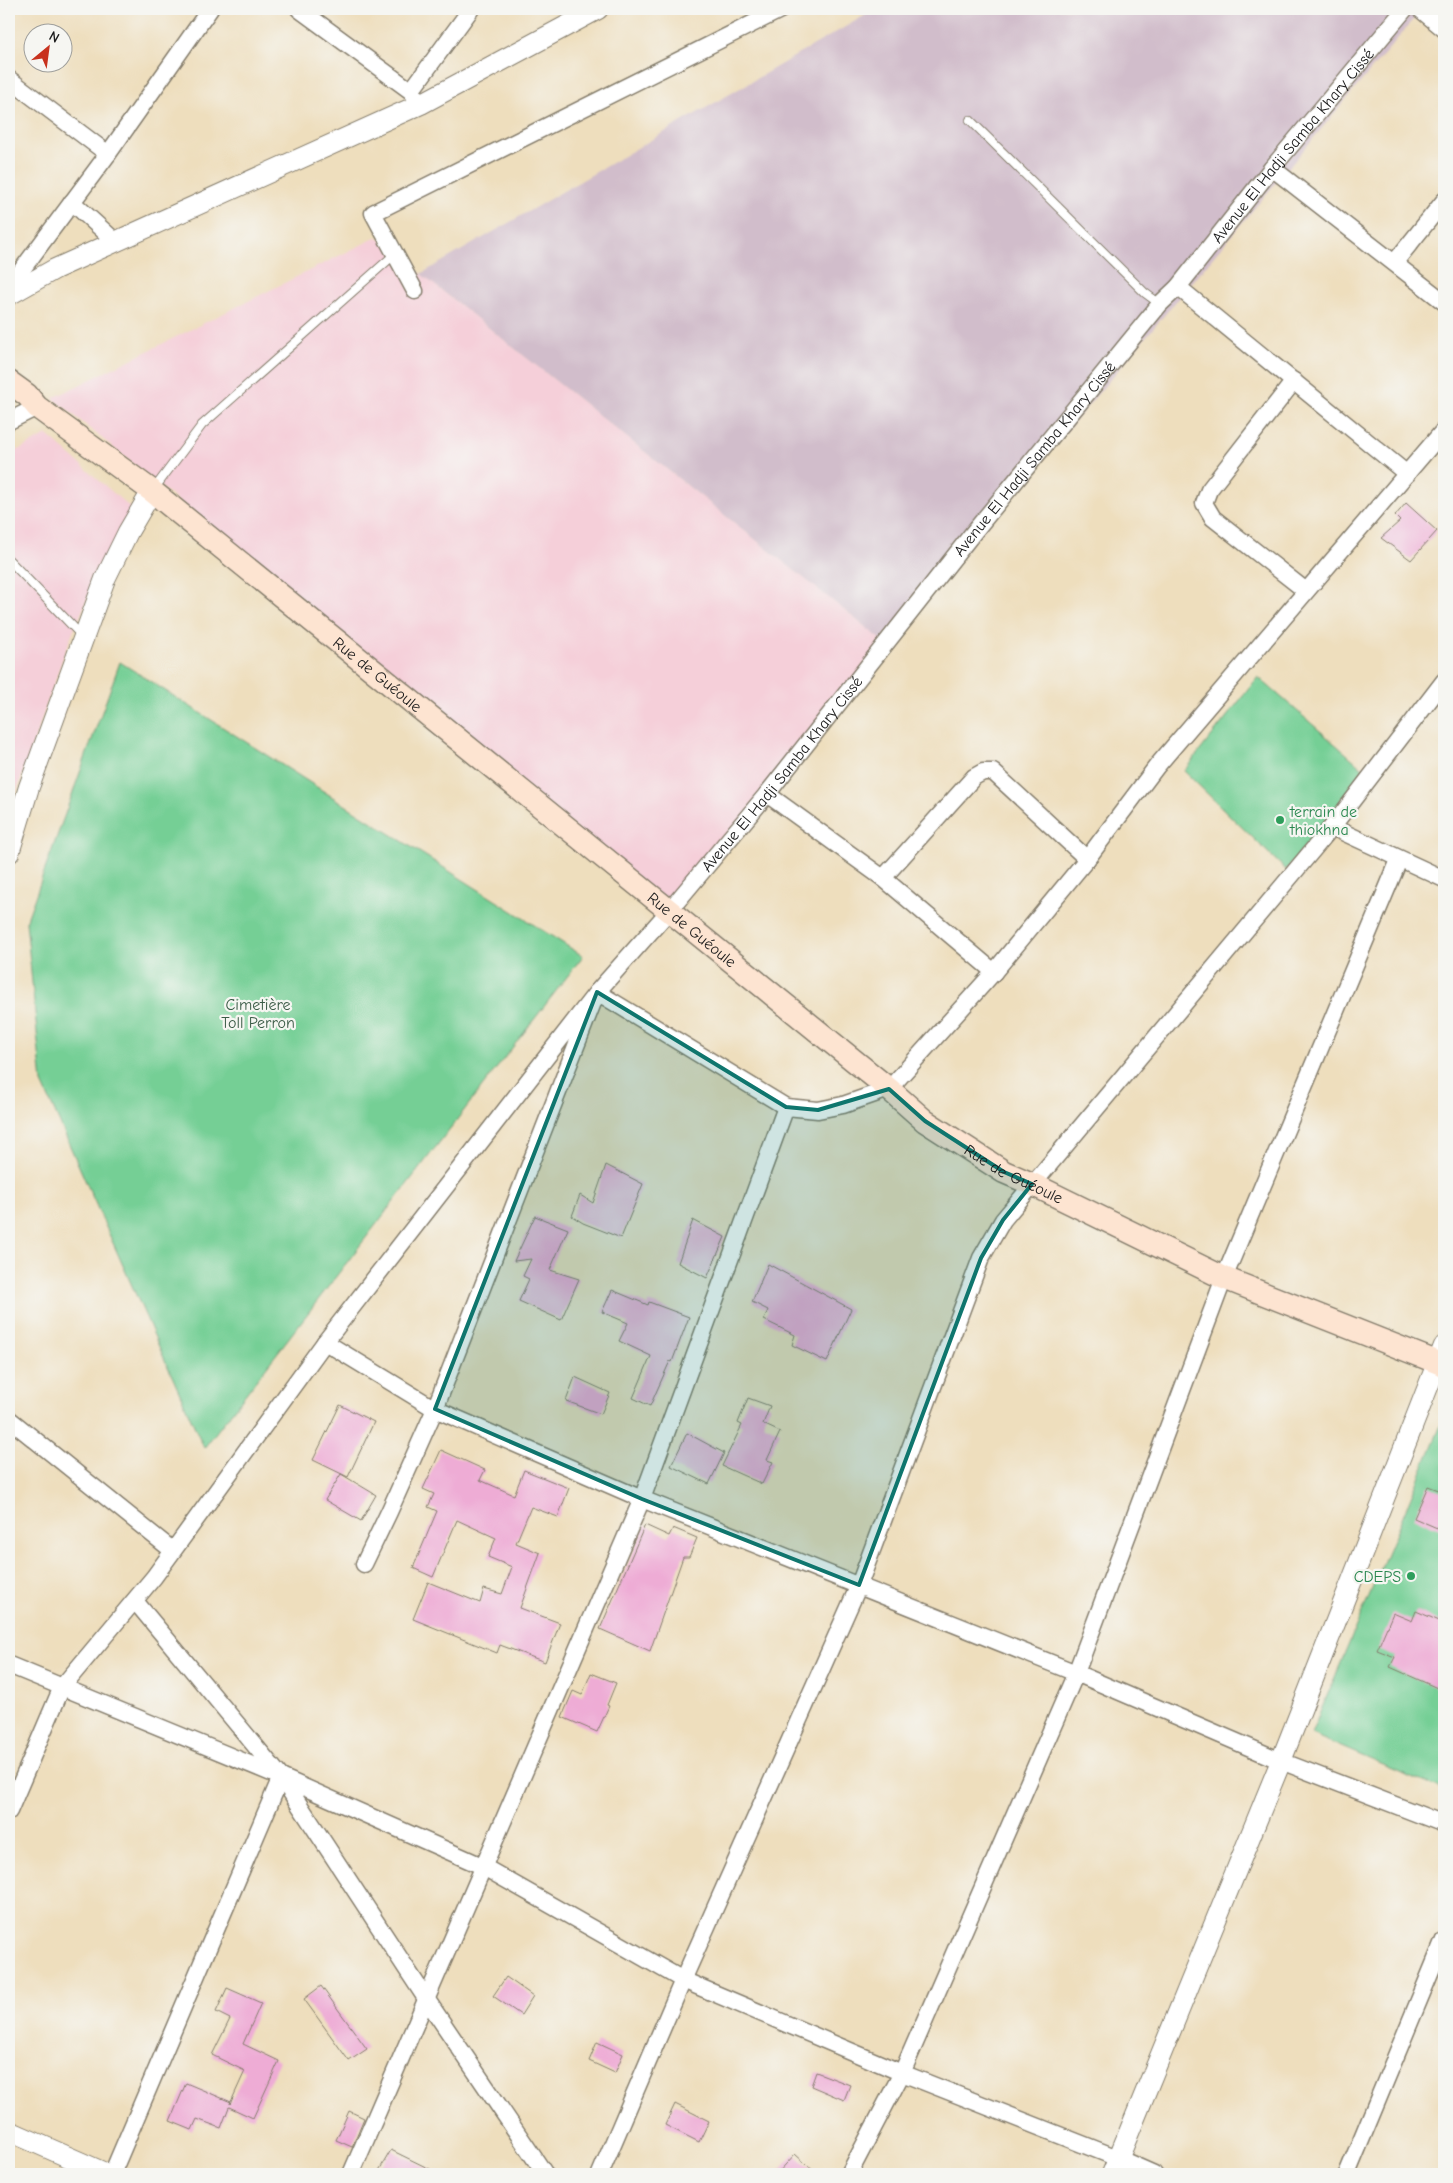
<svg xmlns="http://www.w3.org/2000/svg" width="1453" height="2183" font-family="'Comic Neue',sans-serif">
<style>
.built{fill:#f5cfd9}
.industrial{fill:#d1bdcb}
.green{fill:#75cf95;stroke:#487658}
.building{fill:#eeacd5}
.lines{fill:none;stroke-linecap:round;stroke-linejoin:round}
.service-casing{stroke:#857d6c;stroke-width:10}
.minor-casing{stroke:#857d6c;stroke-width:19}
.tertiary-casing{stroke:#857d6c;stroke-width:22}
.secondary-casing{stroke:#857d6c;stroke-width:25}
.service{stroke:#fff;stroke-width:8}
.minor{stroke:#fff;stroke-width:16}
.tertiary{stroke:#fff;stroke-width:20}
.secondary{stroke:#fde4d1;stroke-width:22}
.marked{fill:#0f766e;fill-opacity:0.2;stroke:#0f766e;stroke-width:4;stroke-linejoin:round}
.leisure-dot{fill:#2e9e5b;stroke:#f6f6f2;stroke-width:2}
.labels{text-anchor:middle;stroke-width:4.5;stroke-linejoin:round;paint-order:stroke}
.street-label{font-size:16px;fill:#1c1c1c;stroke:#f6f6f2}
.leisure-label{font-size:16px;fill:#27864d;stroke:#f6f6f2;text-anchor:start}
.park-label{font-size:16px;fill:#3b5b46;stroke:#f6f6f2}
</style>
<rect width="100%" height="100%" fill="#f6f6f2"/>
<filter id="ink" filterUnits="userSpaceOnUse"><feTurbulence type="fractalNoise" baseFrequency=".02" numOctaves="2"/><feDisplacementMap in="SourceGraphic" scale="10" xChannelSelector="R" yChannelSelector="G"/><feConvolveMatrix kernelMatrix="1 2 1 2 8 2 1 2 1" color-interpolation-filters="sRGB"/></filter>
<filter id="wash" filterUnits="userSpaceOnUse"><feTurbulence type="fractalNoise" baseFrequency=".0096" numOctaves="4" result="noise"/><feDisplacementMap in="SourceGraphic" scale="20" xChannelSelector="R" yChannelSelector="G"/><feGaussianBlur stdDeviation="1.12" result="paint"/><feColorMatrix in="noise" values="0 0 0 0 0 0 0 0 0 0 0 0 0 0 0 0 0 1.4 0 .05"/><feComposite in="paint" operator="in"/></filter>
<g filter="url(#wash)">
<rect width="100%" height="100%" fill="#eedebd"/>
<g class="built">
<polygon points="377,237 421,274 887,644 675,911 53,398"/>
<polygon points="47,435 134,511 94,583 66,649 11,807 9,806 9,455"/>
</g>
<polygon class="industrial" points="876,9 1414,9 1419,13 887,644 421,274"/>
<g class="green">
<polygon points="120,662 583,956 204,1448 42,1083 26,922"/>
<polygon points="1258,677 1365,770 1286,870 1184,771"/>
<polygon points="1444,1418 1444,1791 1311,1734"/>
</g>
<g id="blocks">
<g class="building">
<polygon points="1406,503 1437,531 1411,560 1381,538 1400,521 1395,516"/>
<polygon points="606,1165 643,1184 621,1238 583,1223 572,1216 580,1195 593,1203"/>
<polygon points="535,1216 568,1229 550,1270 579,1279 561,1320 519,1301 529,1279 523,1276 531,1259 514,1261"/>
<polygon points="693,1220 725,1237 707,1278 678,1263"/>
<polygon points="768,1264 851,1309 827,1362 792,1345 795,1335 764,1320 768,1310 752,1302"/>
<polygon points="612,1290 648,1305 649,1302 689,1317 672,1362 670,1361 650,1406 633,1398 651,1356 619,1341 628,1323 602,1312"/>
<polygon points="575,1377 610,1393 601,1414 566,1401"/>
<polygon points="748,1398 770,1406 763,1424 780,1432 767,1460 773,1462 762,1484 722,1466 742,1425 738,1423"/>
<polygon points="340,1405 374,1422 348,1477 313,1460"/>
<polygon points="687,1433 724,1453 709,1484 671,1466"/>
<polygon points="441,1450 485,1470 480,1480 514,1495 524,1470 569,1488 558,1517 531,1507 516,1543 540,1553 520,1608 560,1623 545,1662 500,1645 497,1653 413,1619 428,1582 480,1603 484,1589 502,1594 512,1567 488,1557 496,1538 457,1520 433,1577 413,1568 437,1511 428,1507 434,1494 423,1489"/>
<polygon points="341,1474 376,1495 361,1521 325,1500"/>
<polygon points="1428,1486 1444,1492 1444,1531 1414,1518"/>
<polygon points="645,1525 669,1536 673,1528 697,1538 689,1557 683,1557 650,1651 600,1629"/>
<polygon points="1416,1611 1444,1623 1444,1691 1390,1667 1395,1657 1377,1650 1393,1613 1412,1621"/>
<polygon points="591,1673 616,1683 607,1705 609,1706 597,1732 562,1717 573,1691 582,1695"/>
<polygon points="506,1977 533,1996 521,2015 493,1996"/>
<polygon points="321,1986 367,2049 349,2061 304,1999"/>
<polygon points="227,1988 261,2003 243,2044 279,2061 253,2118 229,2107 221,2128 197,2119 192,2130 170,2121 186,2083 231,2102 230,2104 245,2071 212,2055 230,2019 216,2012"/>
<polygon points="597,2042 623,2054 615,2073 589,2061"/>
<polygon points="816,2072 850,2085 844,2100 811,2086"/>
<polygon points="675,2104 709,2121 699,2142 665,2125"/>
<polygon points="349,2111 364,2118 352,2147 336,2140"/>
<polygon points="391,2150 440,2174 377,2174"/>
<polygon points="795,2154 817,2174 777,2174"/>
</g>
</g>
</g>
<g filter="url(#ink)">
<use href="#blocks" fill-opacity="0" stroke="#857d6c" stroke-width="1"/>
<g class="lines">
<g class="service-casing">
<g id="service">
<polyline points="970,120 1145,293 1160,304"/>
<polyline points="154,489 202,425 395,254"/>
<polyline points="9,560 82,636"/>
</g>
</g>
<g class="minor-casing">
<g id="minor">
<polyline points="299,9 411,91 421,104"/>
<polyline points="1420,9 1444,29"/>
<polyline points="9,79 108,154"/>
<polyline points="411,91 471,9"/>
<polyline points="1272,168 1444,302"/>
<polyline points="72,202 116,242"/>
<polyline points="1395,262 1444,201"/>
<polyline points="9,287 108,154 210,9"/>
<polyline points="1178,287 1407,474"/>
<polyline points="415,291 373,213 782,9"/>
<polyline points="1294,381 1209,490 1204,503 1213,518 1306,591"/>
<polyline points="9,421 37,407"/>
<polyline points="767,794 883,878 994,972"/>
<polyline points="1332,827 1444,879"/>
<polyline points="883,878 974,777 983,772 993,772 1087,859"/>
<polyline points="325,1342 435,1409 642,1499 1076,1673 1281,1761 1444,1824"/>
<polyline points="9,1419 172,1550"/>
<polyline points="364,1564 389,1512 435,1409 597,992 786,1107 818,1110 843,1105 889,1089 994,972 1087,859 1157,766 1444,430"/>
<polyline points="135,1601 281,1777 427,2000 545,2174"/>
<polyline points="9,1665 281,1777 482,1866 683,1980 902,2073 1120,2159 1154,2174"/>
<path id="s1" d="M9,1811L62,1687L154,1577L325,1342L597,992L669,911L767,794L973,533L1160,304L1178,287L1272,168L1405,9"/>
<polyline points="112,2174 281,1777"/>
<polyline points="351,2174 642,1499 786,1107"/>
<polyline points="600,2174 683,1980 859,1585 981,1258 1003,1220 1332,827 1444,681"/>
<polyline points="849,2174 902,2073 1076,1673 1224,1278 1399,860"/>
<polyline points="1347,2174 1444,1940"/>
</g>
</g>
<g class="tertiary-casing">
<g id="tertiary">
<polyline points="9,295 55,269 421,104 598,9"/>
<polyline points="9,853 29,787 105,579 128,532 152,491"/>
<polyline points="9,2131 107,2174"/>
<polyline points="1112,2174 1281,1761 1444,1346"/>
</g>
</g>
<g class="secondary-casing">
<g id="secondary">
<path id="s2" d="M9,382L27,395L37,407L152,491L889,1089L925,1121L1004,1172L1032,1184L1224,1278L1444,1365"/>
</g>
</g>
<use href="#service" class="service"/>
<use href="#minor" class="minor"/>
<use href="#tertiary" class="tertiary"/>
<use href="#secondary" class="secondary"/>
</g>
</g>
<path class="marked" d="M597,992L786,1107L818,1110L889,1089L925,1121L1004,1172L1032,1184L1003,1220L981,1258L859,1585L642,1499L435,1409Z"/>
<g class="leisure-dot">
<circle cx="1280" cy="820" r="5"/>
<circle cx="1411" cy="1576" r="5"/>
</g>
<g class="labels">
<g class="street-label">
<text dy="6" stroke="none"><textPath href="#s1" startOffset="2108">Avenue El Hadji Samba Khary Cissé</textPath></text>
<text dy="6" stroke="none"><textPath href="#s1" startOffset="1702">Avenue El Hadji Samba Khary Cissé</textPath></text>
<text dy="6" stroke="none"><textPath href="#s2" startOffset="471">Rue de Guéoule</textPath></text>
<text dy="6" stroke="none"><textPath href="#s1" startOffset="1298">Avenue El Hadji Samba Khary Cissé</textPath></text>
<text dy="6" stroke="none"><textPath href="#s2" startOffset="876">Rue de Guéoule</textPath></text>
<text dy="6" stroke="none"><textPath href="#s2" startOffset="1281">Rue de Guéoule</textPath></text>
</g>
<g class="leisure-label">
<text x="1290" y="817">terrain de<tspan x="1290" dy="18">thiokhna</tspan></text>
<text x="1401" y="1582" text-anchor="end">CDEPS</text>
</g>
<g class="park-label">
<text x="258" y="1010">Cimetière<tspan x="258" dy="18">Toll Perron</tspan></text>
</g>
</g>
<rect width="1453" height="2183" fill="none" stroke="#f6f6f2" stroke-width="30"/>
<g transform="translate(48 48) rotate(29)"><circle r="24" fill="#f6f6f2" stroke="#9f9f9c"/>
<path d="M0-4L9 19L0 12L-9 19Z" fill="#c8321e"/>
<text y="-8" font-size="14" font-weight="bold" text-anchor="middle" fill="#1c1c1c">N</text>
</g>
</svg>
